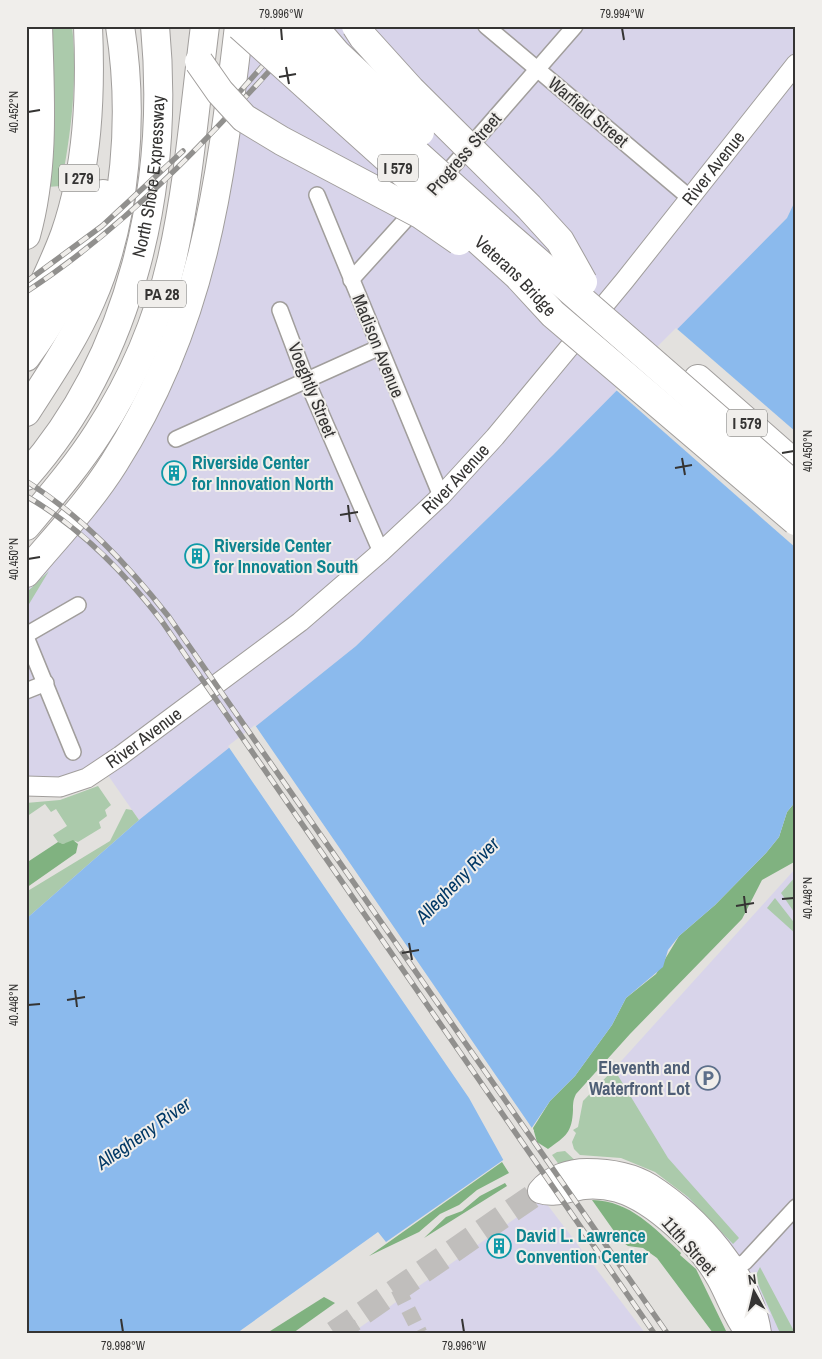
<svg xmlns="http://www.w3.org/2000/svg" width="822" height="1359" font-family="'Archivo Narrow',sans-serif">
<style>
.commercial{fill:#d8d4ea}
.green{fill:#abcaab}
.forest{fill:#80b280}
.water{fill:#8bbaed}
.pier{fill:#e3e1de}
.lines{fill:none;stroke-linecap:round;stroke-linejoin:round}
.minor-tunnel{stroke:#c0bebc;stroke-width:15;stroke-dasharray:15 8;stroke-linecap:butt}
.primary-tunnel{stroke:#c0bebc;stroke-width:24;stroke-dasharray:24 12;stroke-linecap:butt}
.minor-casing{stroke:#a19e9c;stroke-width:18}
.tertiary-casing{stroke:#a19e9c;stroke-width:21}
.primary-casing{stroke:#a19e9c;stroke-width:26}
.motorway-casing{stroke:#a19e9c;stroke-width:30}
.minor{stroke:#fff;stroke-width:15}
.tertiary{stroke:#fff;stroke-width:19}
.primary{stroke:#fff;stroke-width:24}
.motorway{stroke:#fff;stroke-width:28}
.rail-casing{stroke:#91908e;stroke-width:5.5}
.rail{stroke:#f0eeeb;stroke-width:4;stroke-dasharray:11;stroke-linecap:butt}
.motorway-bridge-casing{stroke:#a19e9c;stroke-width:30;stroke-linecap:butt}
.motorway-bridge{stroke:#fff;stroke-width:28}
.ticks{fill:none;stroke:#353433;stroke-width:2}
.labels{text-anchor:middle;stroke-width:4;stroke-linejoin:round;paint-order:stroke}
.shield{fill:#f0eeeb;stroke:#6d6c6a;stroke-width:1}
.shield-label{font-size:16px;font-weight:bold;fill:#353433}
.street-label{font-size:18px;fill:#353433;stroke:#f0eeeb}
.culture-label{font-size:18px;font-weight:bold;fill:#0d838f;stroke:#f0eeeb;text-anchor:start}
.service-label{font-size:18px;font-weight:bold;fill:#4e5e75;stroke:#f0eeeb;text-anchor:end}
.water-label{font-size:19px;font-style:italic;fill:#013865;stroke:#f0eeeb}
.neatline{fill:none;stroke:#353433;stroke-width:2}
.ticks-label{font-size:12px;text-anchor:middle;fill:#353433}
</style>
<rect width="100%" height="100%" fill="#e3e1de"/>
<g class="commercial">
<polygon points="250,26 796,26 796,199 787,218 692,315 553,455 356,646 139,820 103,768 26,786 26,573 158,386"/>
<polygon points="796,868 796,1333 763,1333 614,1069"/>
<polygon points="543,1199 645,1333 352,1333"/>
</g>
<g class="green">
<path d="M49,26H72C78,79 71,134 61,186L47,187L55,111Z"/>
<polygon points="49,571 26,609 26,610 26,593"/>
<polygon points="98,786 111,805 105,810 107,816 99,822 101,828 78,842 75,841 63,844 58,842 53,835 67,826 56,809 51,812 45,804 26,817 26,803 60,800"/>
<polygon points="126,809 132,810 139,820 26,919 26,892 110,841"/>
<polygon points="796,876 796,915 781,893"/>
<polygon points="775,898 796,925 796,934 767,908"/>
<polygon points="614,1069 668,1158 739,1238 733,1244 688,1197 655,1172 621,1158 580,1155 574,1149 572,1142 576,1133 573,1130 578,1127 583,1101"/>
<polygon points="565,1151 578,1163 560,1166 552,1155 557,1152"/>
<polygon points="760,1267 795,1333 780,1333 755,1277"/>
</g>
<g class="forest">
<path d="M796,801V861L762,880L742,919L630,1034L576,1094C573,1100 573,1104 573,1110C572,1133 566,1136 548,1149L537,1142L533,1128L550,1101L575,1076L612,1025L626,998L656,974L679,936L715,905L766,853L779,837L787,812Z"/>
<polygon points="73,840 78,844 76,853 26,888 26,863 58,842 63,844"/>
<polygon points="502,1162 509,1173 477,1190 459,1205 440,1214 419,1232 369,1256"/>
<polygon points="505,1183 507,1186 424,1238 446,1217 462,1211 480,1196"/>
<path d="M592,1200C631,1201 654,1228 681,1253L680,1255L696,1269L727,1333H713L657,1258L643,1248L628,1246L621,1241Z"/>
<polygon points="324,1297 335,1303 293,1333 267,1333"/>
</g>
<polygon class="water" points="796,199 796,801 787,812 779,837 766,853 715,905 679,936 668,950 663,967 626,998 612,1025 575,1076 550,1101 516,1151 386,1242 378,1232 237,1333 26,1333 26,919 139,820 356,646 553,455 787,218"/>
<g class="pier">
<polygon points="676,328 796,432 796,548 615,389"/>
<polygon points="255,725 534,1131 518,1153 505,1163 469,1098 228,746"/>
</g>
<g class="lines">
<g class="minor-tunnel">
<polyline points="398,1289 420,1333"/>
<polyline points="348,1323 353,1333"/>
</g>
<polyline class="primary-tunnel" points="334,1333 540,1191"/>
<g class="minor-casing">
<g id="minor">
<polyline points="486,26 690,198"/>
<polyline points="439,182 575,26"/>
<polyline points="317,195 441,496"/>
<polyline points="351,280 417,207"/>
<polyline points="280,310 306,379 381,552"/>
<polyline points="176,439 378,348"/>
<polyline points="26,635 78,605"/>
<polyline points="26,637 73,752"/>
<polyline points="26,691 46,683"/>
<polyline points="733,1268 745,1262 796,1207"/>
</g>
</g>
<g class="tertiary-casing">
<g id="tertiary">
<path id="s1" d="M26,786L60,787L87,778L120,756L300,622L381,552L441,496L495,437L625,280L796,64"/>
</g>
</g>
<g class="primary-casing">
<path id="primary" d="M748,1333C735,1317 729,1297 719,1279C701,1246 655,1201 618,1190C607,1187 595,1186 584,1187C568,1189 555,1196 540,1191C551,1177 570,1171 587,1171C608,1171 632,1175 650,1186C697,1216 751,1276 759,1333"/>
</g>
<g class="motorway-casing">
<g id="motorway">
<path d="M26,235C45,167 40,96 38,26"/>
<path d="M26,321C40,292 54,264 65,234C88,168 91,95 88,26"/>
<path d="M26,357C62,308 90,254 103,194"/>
<polyline points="698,379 796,465"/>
<path d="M26,412C49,376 74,340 91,300C127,219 134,113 120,26"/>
<path id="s2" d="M26,476C133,355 170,183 155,26"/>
<path d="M26,526C51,496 77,466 98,433C132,381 158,320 172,259C189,183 195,104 205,26"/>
<path d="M26,573C56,537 89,503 114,463C203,324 220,187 239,26"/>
</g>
</g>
<use href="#minor" class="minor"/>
<use href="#tertiary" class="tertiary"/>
<use href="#primary" class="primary"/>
<use href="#motorway" class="motorway"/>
<g class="rail-casing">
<g id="rail">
<polyline points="228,105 298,26"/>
<polyline points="26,282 102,226 183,151"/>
<path d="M26,292C135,221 224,122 310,26"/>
<path d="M26,481C83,517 128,565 169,617L667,1333"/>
<path d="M26,496C80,527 123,571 161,620L654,1333"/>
</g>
</g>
<use href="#rail" class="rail"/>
<g class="motorway-bridge-casing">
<g id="motorway-bridge">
<path id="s3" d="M240,26L517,275L553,314L796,521"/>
<polyline points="278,26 318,65 492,222 796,487"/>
<polyline points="313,26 337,54 420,132"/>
<polyline points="356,26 363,37 411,90 529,207 560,241 583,282"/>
<polyline points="199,62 220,92 244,118 282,141 420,214 459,241"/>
</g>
</g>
<use href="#motorway-bridge" class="motorway-bridge"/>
</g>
<path class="ticks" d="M281,28L282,40M622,28L624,40M286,67L289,84M279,77L296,74M28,112L40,110M782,453L794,451M682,458L685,475M675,468L692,465M348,505L350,522M340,515L358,512M28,559L40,557M744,896L746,913M782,899L794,898M736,906L754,903M409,943L412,960M402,953L419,950M75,990L77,1007M67,1000L85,997M28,1005L40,1004M121,1319L123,1332M462,1319L464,1332"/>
<defs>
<g id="building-ring" transform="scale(1.25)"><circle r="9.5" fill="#f0eeeb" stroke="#0f9aa8" stroke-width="1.5"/><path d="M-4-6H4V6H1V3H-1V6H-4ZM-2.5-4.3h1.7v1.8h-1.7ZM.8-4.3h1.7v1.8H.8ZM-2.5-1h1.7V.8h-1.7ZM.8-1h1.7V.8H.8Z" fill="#0f9aa8"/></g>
<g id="parking-ring" transform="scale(1.25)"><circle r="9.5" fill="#f0eeeb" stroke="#5c6f8a" stroke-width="1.5"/><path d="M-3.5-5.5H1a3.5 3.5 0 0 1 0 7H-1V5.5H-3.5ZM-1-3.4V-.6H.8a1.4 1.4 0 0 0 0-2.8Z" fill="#5c6f8a"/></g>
</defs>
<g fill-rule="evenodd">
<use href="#building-ring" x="174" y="473"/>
<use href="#building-ring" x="197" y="556"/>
<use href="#parking-ring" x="708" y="1078"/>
<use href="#building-ring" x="499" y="1246"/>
</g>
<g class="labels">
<g class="shield">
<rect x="378" y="154.5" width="40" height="27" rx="4"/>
<rect x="59" y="164.5" width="40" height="27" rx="4"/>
<rect x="138" y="280.5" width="48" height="27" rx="4"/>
<rect x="727" y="409.5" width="40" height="27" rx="4"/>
</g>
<g class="shield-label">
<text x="398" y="174">I 579</text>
<text x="79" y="184">I 279</text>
<text x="162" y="300">PA 28</text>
<text x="747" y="429">I 579</text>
</g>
<g class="street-label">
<text transform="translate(588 112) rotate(40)" y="6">Warfield Street</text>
<text transform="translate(464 154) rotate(-49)" y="6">Progress Street</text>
<text dy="6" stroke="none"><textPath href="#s1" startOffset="942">River Avenue</textPath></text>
<text dy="6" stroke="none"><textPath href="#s2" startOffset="330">North Shore Expressway</textPath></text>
<text dy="6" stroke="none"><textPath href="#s3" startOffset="372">Veterans Bridge</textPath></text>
<text transform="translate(378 346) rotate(68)" y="6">Madison Avenue</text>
<text transform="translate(312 390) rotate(68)" y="6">Voeghtly Street</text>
<text dy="6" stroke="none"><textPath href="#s1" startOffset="538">River Avenue</textPath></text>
<text dy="6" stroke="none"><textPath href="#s1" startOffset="132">River Avenue</textPath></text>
<text transform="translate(689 1246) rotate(48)" y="6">11th Street</text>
</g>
<g class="culture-label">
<text x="192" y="469">Riverside Center<tspan x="192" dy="21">for Innovation North</tspan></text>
<text x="214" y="552">Riverside Center<tspan x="214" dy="21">for Innovation South</tspan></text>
<text x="516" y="1242">David L. Lawrence<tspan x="516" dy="21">Convention Center</tspan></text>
</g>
<g class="service-label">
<text x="690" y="1074">Eleventh and<tspan x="690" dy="21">Waterfront Lot</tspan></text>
</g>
<g class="water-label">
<text transform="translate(457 880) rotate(-46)" y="7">Allegheny River</text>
<text transform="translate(143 1133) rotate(-35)" y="7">Allegheny River</text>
</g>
</g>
<rect width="822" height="1359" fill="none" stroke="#f0eeeb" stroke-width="55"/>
<g transform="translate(754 1292) rotate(352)" stroke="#f0eeeb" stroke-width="4" paint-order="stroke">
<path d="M0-4L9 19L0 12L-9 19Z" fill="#353433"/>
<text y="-8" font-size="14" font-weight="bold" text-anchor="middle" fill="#353433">N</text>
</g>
<rect x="28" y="28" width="766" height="1304" class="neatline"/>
<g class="ticks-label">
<text x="281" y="18">79.996°W</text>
<text x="622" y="18">79.994°W</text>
<text transform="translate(14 112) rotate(-90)" y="4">40.452°N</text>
<text transform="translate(808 451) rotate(-90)" y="4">40.450°N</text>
<text transform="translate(14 559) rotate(-90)" y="4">40.450°N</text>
<text transform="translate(808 898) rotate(-90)" y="4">40.448°N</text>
<text transform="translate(14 1005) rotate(-90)" y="4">40.448°N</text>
<text x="123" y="1350">79.998°W</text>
<text x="464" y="1350">79.996°W</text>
</g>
</svg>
